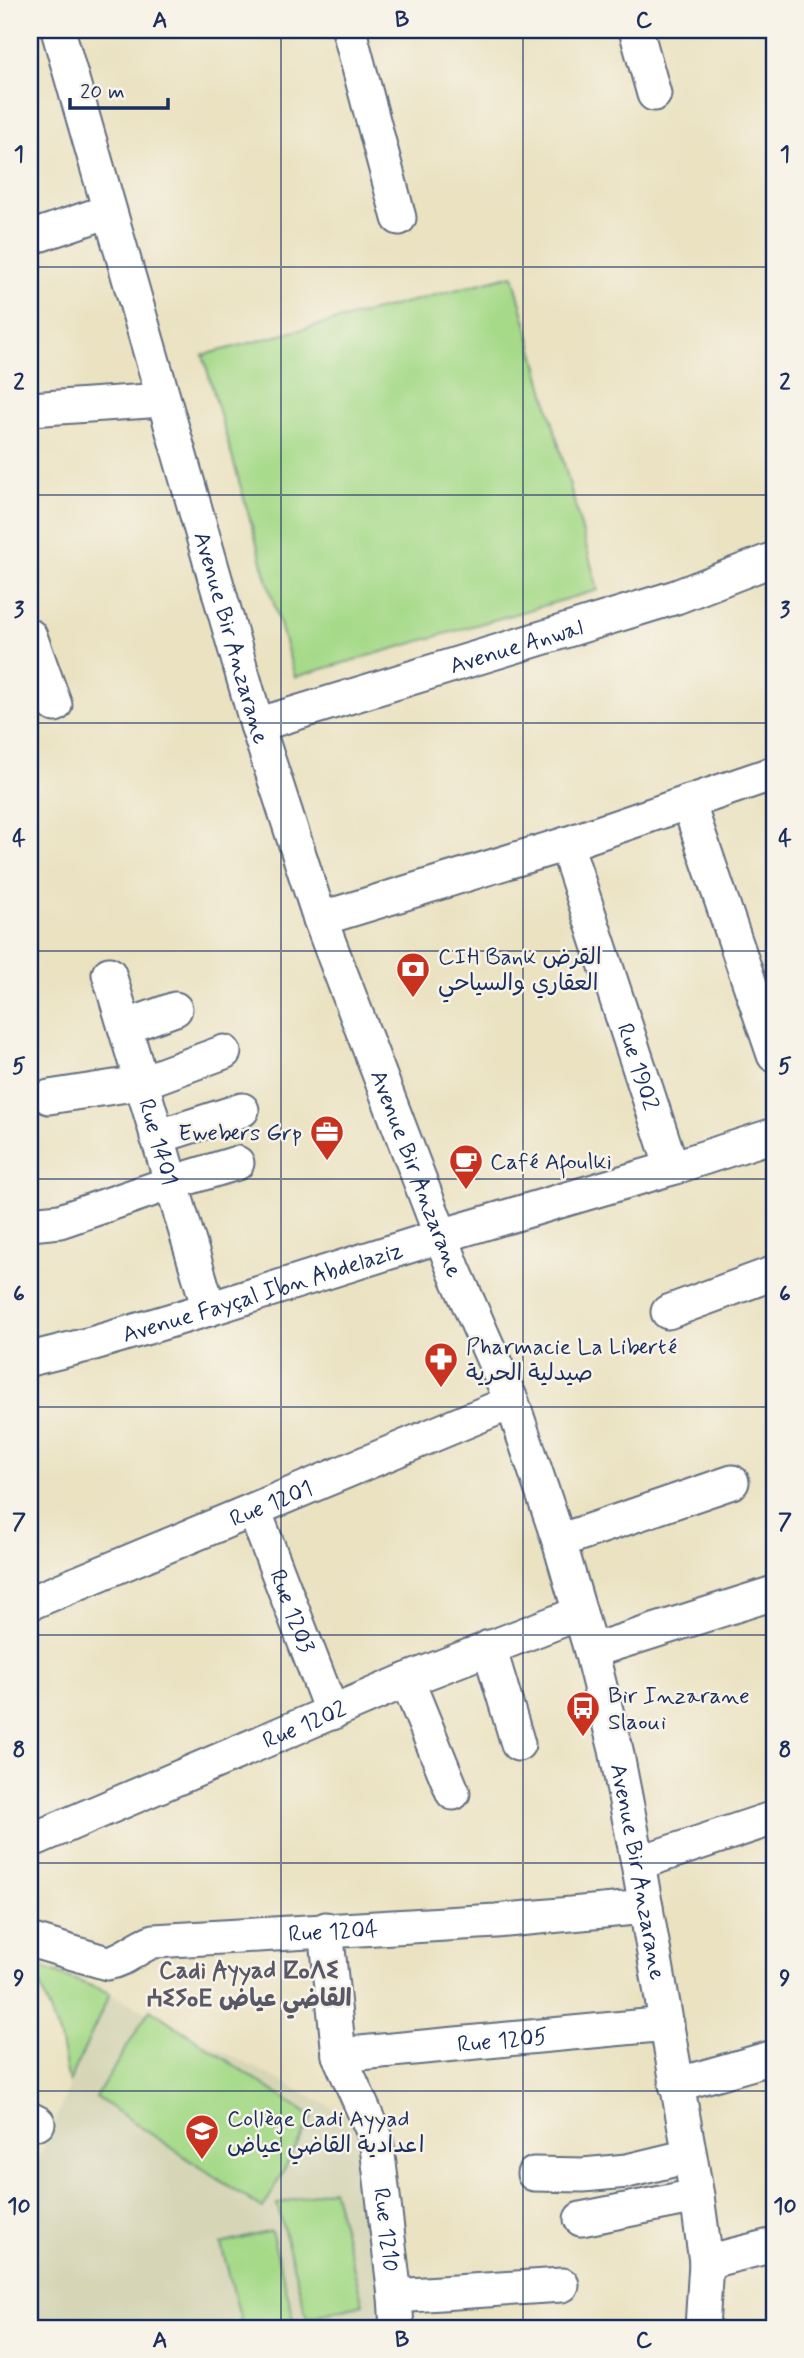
<svg xmlns="http://www.w3.org/2000/svg" width="804" height="2358" font-family="Mynerve,'Playpen Sans Arabic','Noto Sans Tifinagh',sans-serif">
<style>
.built{fill:#d6d6b7}
.green{fill:#a6da89;stroke:#608474;stroke-width:2}
.lines{fill:none;stroke-linecap:round;stroke-linejoin:round}
.minor-casing{stroke:#636e81;stroke-width:37}
.minor{stroke:#fff;stroke-width:33}
.grid{fill:none;stroke:#1b2f5e;stroke-width:2;stroke-opacity:0.55}
.labels{text-anchor:middle;stroke-width:5;stroke-linejoin:round;paint-order:stroke}
.street-label{font-size:23px;fill:#1b2f5e;stroke:#f7f3e8}
.poi-label{font-size:23px;fill:#1b2f5e;stroke:#f7f3e8;text-anchor:start}
.neighbourhood-label{font-size:24px;font-weight:bold;fill:#595867;stroke:#f7f3e8}
.neatline{fill:none;stroke:#1b2f5e;stroke-width:2.5}
.grid-label{font-size:23px;text-anchor:middle;font-weight:bold;fill:#1b2f5e}
</style>
<rect width="100%" height="100%" fill="#f7f3e8"/>
<filter id="ink" filterUnits="userSpaceOnUse"><feTurbulence type="fractalNoise" baseFrequency=".0143" numOctaves="2"/><feDisplacementMap in="SourceGraphic" scale="14" xChannelSelector="R" yChannelSelector="G"/><feConvolveMatrix kernelMatrix="1 2 1 2 8 2 1 2 1" color-interpolation-filters="sRGB"/></filter>
<filter id="wash" filterUnits="userSpaceOnUse"><feTurbulence type="fractalNoise" baseFrequency=".00686" numOctaves="4" result="noise"/><feDisplacementMap in="SourceGraphic" scale="28" xChannelSelector="R" yChannelSelector="G"/><feGaussianBlur stdDeviation="1.57" result="paint"/><feColorMatrix in="noise" values="0 0 0 0 0 0 0 0 0 0 0 0 0 0 0 0 0 1.4 0 .05"/><feComposite in="paint" operator="in"/></filter>
<g filter="url(#wash)">
<rect width="100%" height="100%" fill="#eae2c1"/>
<polygon class="built" points="110,1993 360,2122 391,2328 30,2328 30,2178"/>
<g class="green">
<polygon points="513,275 598,590 295,677 203,355"/>
<polygon points="32,1964 110,1993 69,2083 60,2038"/>
<polygon points="150,2009 312,2117 263,2209 96,2097"/>
<polygon points="333,2189 363,2304 307,2318 277,2204"/>
<polygon points="271,2231 295,2322 269,2328 243,2328 221,2244"/>
</g>
</g>
<g filter="url(#ink)">
<g class="lines">
<g class="minor-casing">
<g id="minor">
<path id="s1" d="M58,30L257,725L320,919L454,1270L512,1402L559,1541L591,1651L616,1750L638,1863L697,2196L706,2262L702,2328"/>
<polyline points="349,30 399,218"/>
<polyline points="636,30 654,94"/>
<polyline points="30,238 109,211"/>
<polyline points="30,409 163,400"/>
<polyline points="30,636 55,705"/>
<path id="s2" d="M257,725L676,597L774,559"/>
<polyline points="688,802 774,1055"/>
<path id="s3" d="M566,844L672,1168"/>
<polyline points="320,919 566,844 774,773"/>
<path id="s4" d="M109,974L209,1309"/>
<polyline points="125,1027 175,1009"/>
<polyline points="49,1097 140,1083 224,1052"/>
<polyline points="157,1137 242,1110"/>
<polyline points="30,1224 60,1221 171,1183 237,1163"/>
<polyline points="668,1312 774,1273"/>
<path id="s5" d="M30,1359L91,1344L209,1309L441,1236L672,1168L774,1135"/>
<path id="s6" d="M254,1510L332,1713"/>
<polyline points="559,1541 732,1482"/>
<path id="s7" d="M30,1603L512,1402"/>
<polyline points="489,1647 518,1744"/>
<polyline points="591,1651 774,1593"/>
<polyline points="407,1680 453,1793"/>
<path id="s8" d="M30,1841L407,1680L580,1613"/>
<polyline points="638,1863 774,1818"/>
<path id="s9" d="M326,1929L339,2055L376,2138L395,2296L397,2328"/>
<path id="s10" d="M30,1940L107,1963C126,1960 137,1946 154,1941L496,1921L646,1907"/>
<path id="s11" d="M339,2055L667,2024"/>
<polyline points="676,2085 774,2057"/>
<polyline points="30,2119 38,2123"/>
<polyline points="534,2174 583,2175 627,2171 689,2156"/>
<polyline points="581,2219 697,2196"/>
<polyline points="706,2262 774,2245"/>
<polyline points="395,2296 562,2285"/>
</g>
</g>
<use href="#minor" class="minor"/>
</g>
</g>
<path class="grid" d="M281,30V2328M523,30V2328M30,267H774M30,495H774M30,723H774M30,951H774M30,1179H774M30,1407H774M30,1635H774M30,1863H774M30,2091H774"/>
<defs>
<g id="bank-pin" transform="scale(1.75)"><path d="M0 17L-7.5 6A9.5 9.5 0 1 1 7.5 6Z" fill="#c8321e" stroke="#f7f3e8"/><path d="M-6-4H6V4H-6ZM0-2.3a2.3 2.3 0 1 0 0 4.6a2.3 2.3 0 1 0 0-4.6Z" fill="#fff"/></g>
<g id="office-pin" transform="scale(1.75)"><path d="M0 17L-7.5 6A9.5 9.5 0 1 1 7.5 6Z" fill="#c8321e" stroke="#f7f3e8"/><path d="M-6-3h4V-5.5h4V-3h4V5H-6ZM-1-4.5V-3h2v-1.5ZM-6 0V1H6V0Z" fill="#fff"/></g>
<g id="cafe-pin" transform="scale(1.75)"><path d="M0 17L-7.5 6A9.5 9.5 0 1 1 7.5 6Z" fill="#c8321e" stroke="#f7f3e8"/><path d="M-5.5-4.5H6V0H3Q3 3.5 0 3.5H-2.5Q-5.5 3.5-5.5 0ZM3-3.2v2h1.7v-2ZM-6 4.5H4V6H-6Z" fill="#fff"/></g>
<g id="pharmacy-pin" transform="scale(1.75)"><path d="M0 17L-7.5 6A9.5 9.5 0 1 1 7.5 6Z" fill="#c8321e" stroke="#f7f3e8"/><path d="M-2-6h4v4h4v4h-4v4h-4v-4h-4v-4h4Z" fill="#fff"/></g>
<g id="bus-pin" transform="scale(1.75)"><path d="M0 17L-7.5 6A9.5 9.5 0 1 1 7.5 6Z" fill="#c8321e" stroke="#f7f3e8"/><path d="M-5-6H5V4H4V6H2V4H-2V6H-4V4H-5ZM-3.5-4V0h7V-4ZM-3.5 1.2v1.5H-2V1.2ZM2 1.2v1.5H3.5V1.2Z" fill="#fff"/></g>
<g id="school-pin" transform="scale(1.75)"><path d="M0 17L-7.5 6A9.5 9.5 0 1 1 7.5 6Z" fill="#c8321e" stroke="#f7f3e8"/><path d="M0-5L7-2L0 1L-7-2ZM-4 1L0 2.5L4 1V4Q0 6-4 4Z" fill="#fff"/></g>
</defs>
<g fill-rule="evenodd">
<use href="#bank-pin" x="413" y="969"/>
<use href="#office-pin" x="327" y="1132"/>
<use href="#cafe-pin" x="466" y="1161"/>
<use href="#pharmacy-pin" x="441" y="1359"/>
<use href="#bus-pin" x="583" y="1708"/>
<use href="#school-pin" x="202" y="2131"/>
</g>
<g class="labels">
<g class="street-label">
<text dy="8" stroke="none"><textPath href="#s1" startOffset="632">Avenue Bir Anzarane</textPath></text>
<text dy="8" stroke="none"><textPath href="#s2" startOffset="271">Avenue Anwal</textPath></text>
<text dy="8" stroke="none"><textPath href="#s3" startOffset="234">Rue 1902</textPath></text>
<text dy="8" stroke="none"><textPath href="#s4" startOffset="175">Rue 1401</textPath></text>
<text dy="8" stroke="none"><textPath href="#s1" startOffset="1199">Avenue Bir Anzarane</textPath></text>
<text dy="8" stroke="none"><textPath href="#s5" startOffset="242">Avenue Fayçal Ibn Abdelaziz</textPath></text>
<text dy="8" stroke="none"><textPath href="#s7" startOffset="261">Rue 1201</textPath></text>
<text dy="8" stroke="none"><textPath href="#s6" startOffset="108">Rue 1203</textPath></text>
<text dy="8" stroke="none"><textPath href="#s8" startOffset="298">Rue 1202</textPath></text>
<text dy="8" stroke="none"><textPath href="#s1" startOffset="1934">Avenue Bir Anzarane</textPath></text>
<text dy="8" stroke="none"><textPath href="#s10" startOffset="312">Rue 1204</textPath></text>
<text dy="8" stroke="none"><textPath href="#s11" startOffset="164">Rue 1205</textPath></text>
<text dy="8" stroke="none"><textPath href="#s9" startOffset="310">Rue 1210</textPath></text>
</g>
<g class="poi-label">
<text x="438" y="964">CIH Bank القرض<tspan x="438" dy="26">العقاري والسياحي</tspan></text>
<text x="302" y="1140" text-anchor="end">Ewebers Grp</text>
<text x="490" y="1169">Café Afoulki</text>
<text x="466" y="1354">Pharmacie La Liberté<tspan x="466" dy="26">صيدلية الحرية</tspan></text>
<text x="608" y="1703">Bir Inzarane<tspan x="608" dy="26">Slaoui</tspan></text>
<text x="227" y="2126">Collège Cadi Ayyad<tspan x="227" dy="26">اعدادية القاضي عياض</tspan></text>
</g>
<g class="neighbourhood-label">
<text x="249" y="1978">Cadi Ayyad ⵇⴰⴷⵉ<tspan x="249" dy="28">ⵄⵉⵢⴰⴹ القاضي عياض</tspan></text>
</g>
</g>
<rect width="804" height="2358" fill="none" stroke="#f7f3e8" stroke-width="77"/>
<path d="M70 98v10h98v-10" fill="none" stroke="#1b2f5e" stroke-width="3.5"/>
<text x="80" y="98" font-size="21" fill="#1b2f5e" stroke="#f7f3e8" stroke-width="5" paint-order="stroke">20 m</text>
<rect x="38" y="38" width="728" height="2282" class="neatline"/>
<g class="grid-label">
<text x="160" y="27">A</text>
<text x="402" y="27">B</text>
<text x="644" y="27">C</text>
<text x="19" y="161">1</text>
<text x="785" y="161">1</text>
<text x="19" y="389">2</text>
<text x="785" y="389">2</text>
<text x="19" y="617">3</text>
<text x="785" y="617">3</text>
<text x="19" y="845">4</text>
<text x="785" y="845">4</text>
<text x="19" y="1073">5</text>
<text x="785" y="1073">5</text>
<text x="19" y="1301">6</text>
<text x="785" y="1301">6</text>
<text x="19" y="1529">7</text>
<text x="785" y="1529">7</text>
<text x="19" y="1757">8</text>
<text x="785" y="1757">8</text>
<text x="19" y="1985">9</text>
<text x="785" y="1985">9</text>
<text x="19" y="2213">10</text>
<text x="785" y="2213">10</text>
<text x="160" y="2347">A</text>
<text x="402" y="2347">B</text>
<text x="644" y="2347">C</text>
</g>
</svg>
